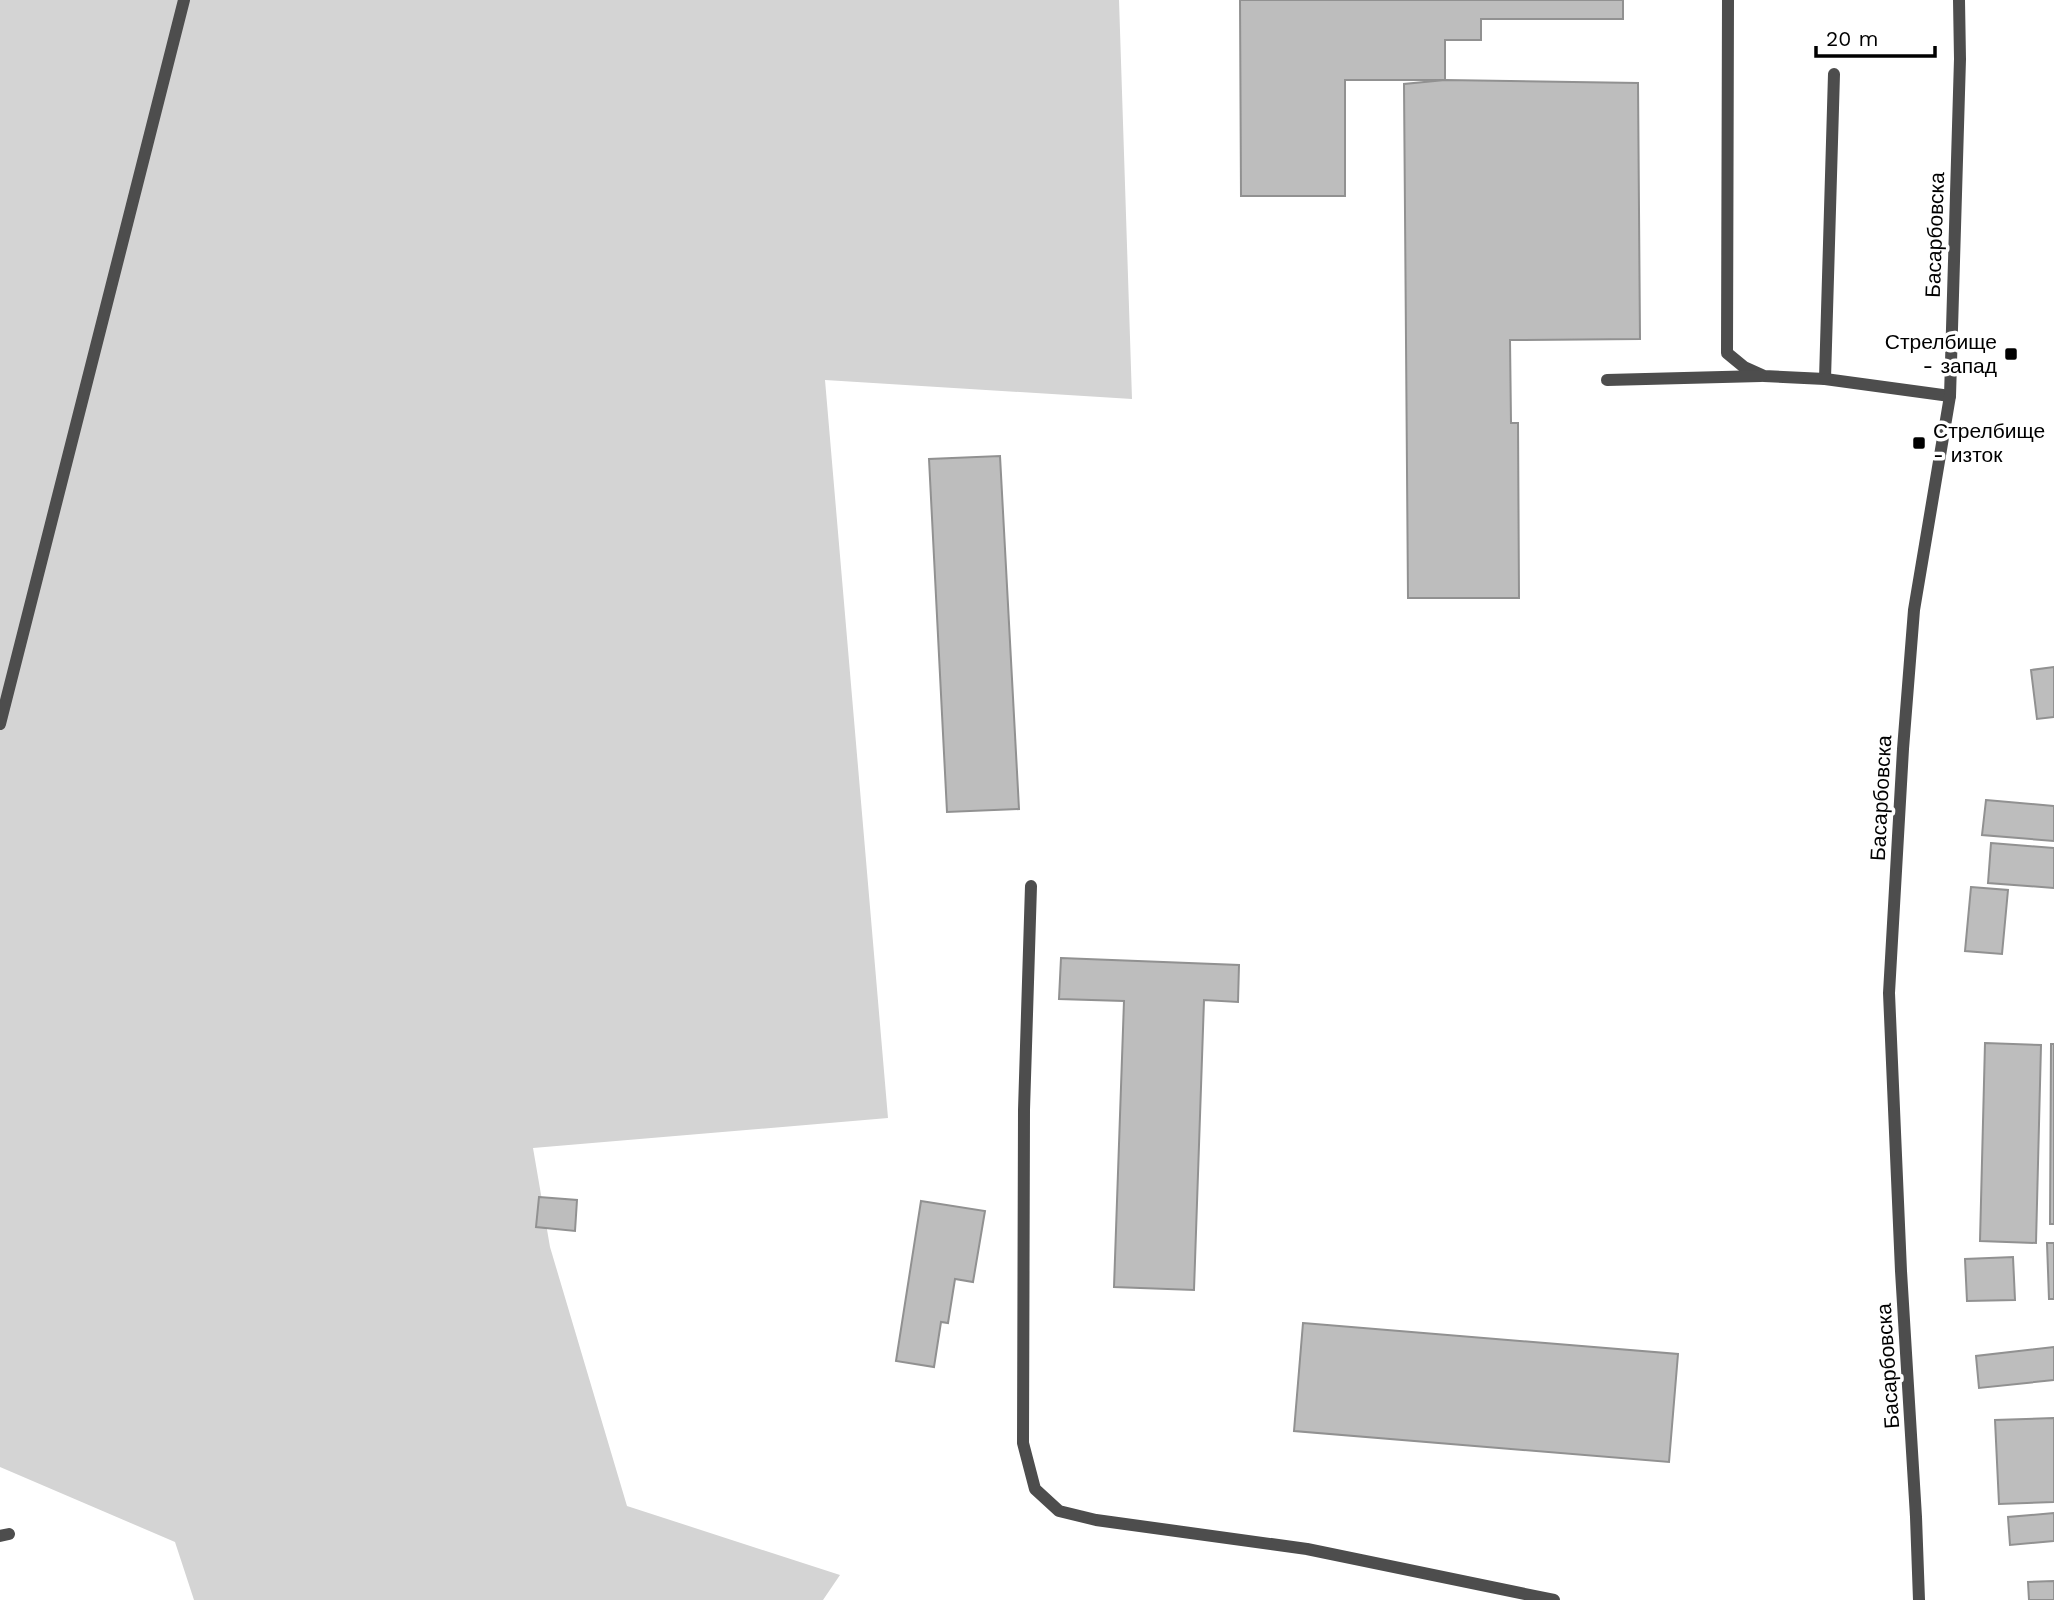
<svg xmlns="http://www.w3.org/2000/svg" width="2054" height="1600" font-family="'Work Sans',sans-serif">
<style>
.green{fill:#d4d4d4}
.building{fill:#bdbdbd;stroke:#919191;stroke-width:2}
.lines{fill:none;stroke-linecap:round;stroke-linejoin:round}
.minor{stroke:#4d4d4d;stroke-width:12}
.poi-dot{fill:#000;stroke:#fff;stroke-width:2.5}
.labels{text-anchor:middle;stroke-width:7;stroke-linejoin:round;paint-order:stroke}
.street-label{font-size:21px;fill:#000;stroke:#fff}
.poi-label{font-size:21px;fill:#000;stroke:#fff;text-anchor:end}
</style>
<rect width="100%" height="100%" fill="#fff"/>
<polygon class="green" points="0,0 1119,0 1132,399 825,380 888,1118 533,1148 550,1247 627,1506 840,1575 823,1600 194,1600 175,1542 0,1467"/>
<g class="building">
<polygon points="1240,0 1623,0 1623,19 1481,19 1481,40 1445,40 1445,80 1345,80 1345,196 1241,196"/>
<polygon points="1445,80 1638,83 1640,339 1510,340 1511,423 1518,423 1519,598 1408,598 1404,84"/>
<polygon points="1000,456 1019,809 947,812 929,459"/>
<polygon points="2054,667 2054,717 2037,719 2031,670"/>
<polygon points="1986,800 2054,806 2054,841 1982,835"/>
<polygon points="1991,843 2054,848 2054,888 1988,883"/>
<polygon points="1971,887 2008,890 2002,954 1965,951"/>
<polygon points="1061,958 1239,965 1238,1002 1204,1000 1194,1290 1114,1287 1124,1001 1059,999"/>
<polygon points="1985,1043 2041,1045 2036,1243 1980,1241"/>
<polygon points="2051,1044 2054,1044 2054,1224 2050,1224"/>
<polygon points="539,1197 577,1200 575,1231 536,1227"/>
<polygon points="921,1201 985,1211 973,1282 955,1279 948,1323 941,1322 934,1367 896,1361"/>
<polygon points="2047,1243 2054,1243 2054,1299 2049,1299"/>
<polygon points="2013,1257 2015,1300 1967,1301 1965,1259"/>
<polygon points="1303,1323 1678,1354 1669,1462 1294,1431"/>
<polygon points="2054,1347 2054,1380 1979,1388 1976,1356"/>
<polygon points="2054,1418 2054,1502 1999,1504 1995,1420"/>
<polygon points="2054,1513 2054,1541 2010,1545 2008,1517"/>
<polygon points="2054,1581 2054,1600 2029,1600 2028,1582"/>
</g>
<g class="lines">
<g class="minor">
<polyline points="1728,0 1727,353 1744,367 1764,376 1825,379 1834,74"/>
<polyline points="1825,379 1950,396"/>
<polyline points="1607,380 1761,376"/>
<polyline points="0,724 184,0"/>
<polyline points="1031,886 1024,1110 1023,1443 1035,1489 1059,1511 1096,1520 1307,1549 1554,1600"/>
<polyline points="0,1536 9,1534"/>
<polyline points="1919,1600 1916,1517 1901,1271 1889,993 1903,749 1914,610 1950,396 1960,59 1959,0"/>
</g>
</g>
<g class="poi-dot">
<rect x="2004" y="347" width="14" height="14" rx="3.5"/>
<rect x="1912" y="436" width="14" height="14" rx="3.5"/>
</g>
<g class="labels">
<g class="street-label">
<text transform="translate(1935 235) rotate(-88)" y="7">Басарбовска</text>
<text transform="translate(1881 798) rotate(-87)" y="7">Басарбовска</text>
<text transform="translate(1888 1366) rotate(-94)" y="7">Басарбовска</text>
</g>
<g class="poi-label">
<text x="1997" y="349">Стрелбище<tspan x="1997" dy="24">- запад</tspan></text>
<text x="1933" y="438" text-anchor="start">Стрелбище<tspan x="1933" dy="24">- изток</tspan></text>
</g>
</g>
<path d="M1816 46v10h119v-10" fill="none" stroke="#000000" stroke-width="3.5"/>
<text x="1826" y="46" font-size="21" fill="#000000" stroke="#ffffff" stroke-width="5" paint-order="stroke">20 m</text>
</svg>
